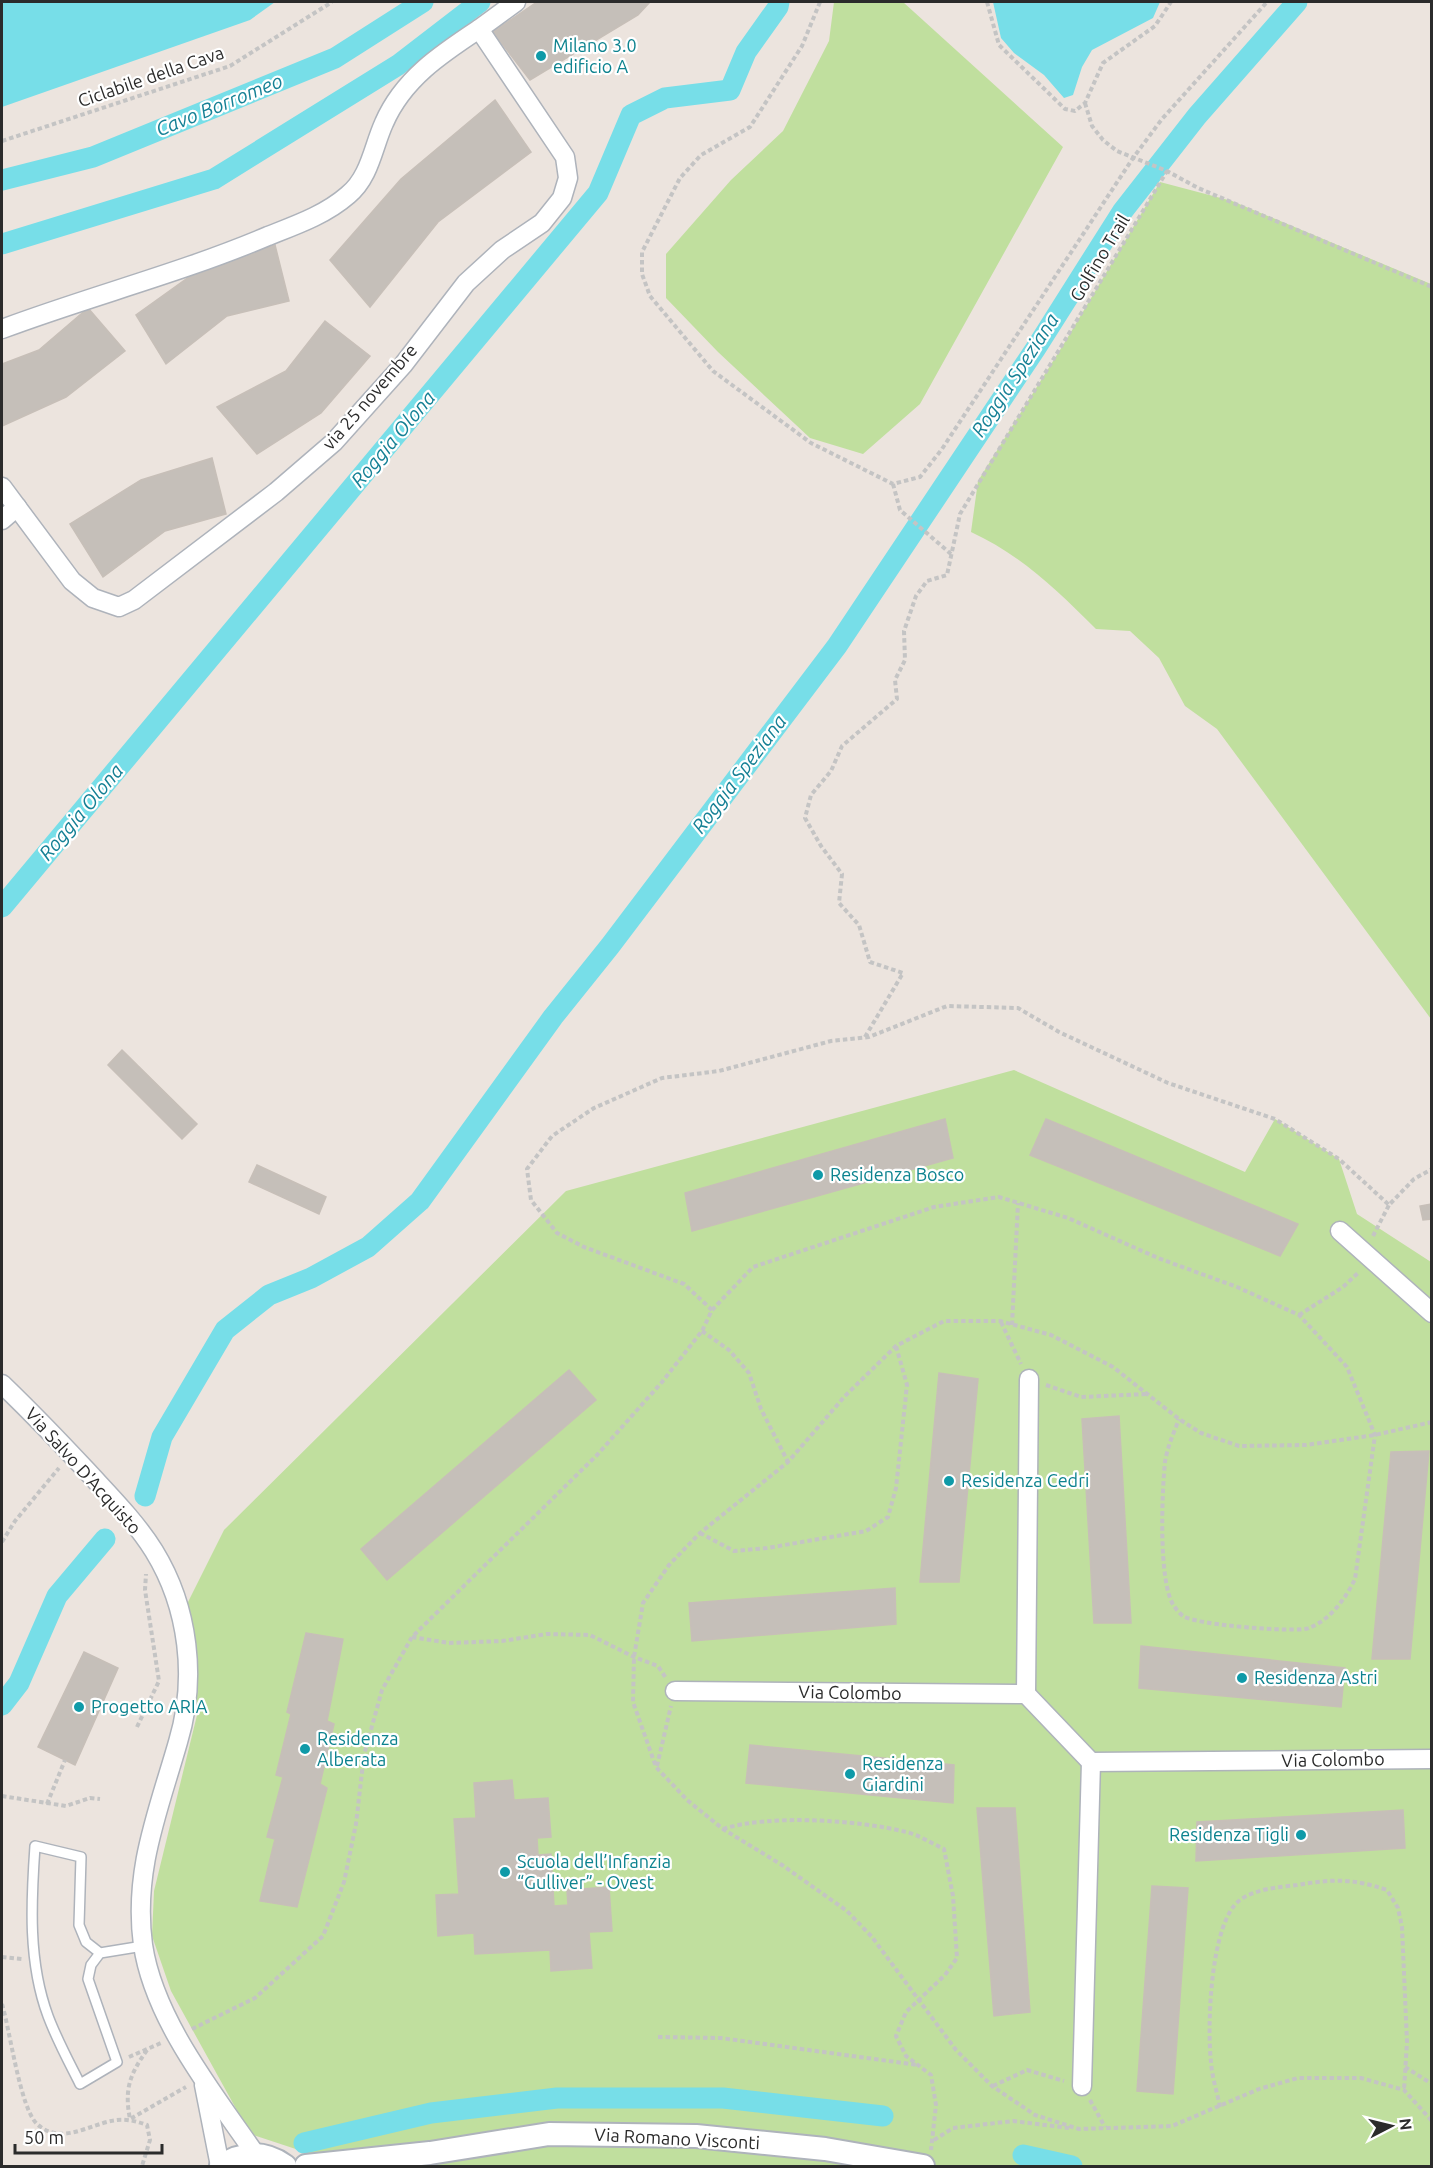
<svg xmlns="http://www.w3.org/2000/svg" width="1433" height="2168" font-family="Ubuntu,sans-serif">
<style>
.green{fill:#c0df9e}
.water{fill:#77dee8}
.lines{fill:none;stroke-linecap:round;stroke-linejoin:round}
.canal{stroke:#77dee8;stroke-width:21}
.building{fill:#c5bfb9;stroke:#c7bfb8;stroke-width:1.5}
.service-casing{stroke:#aeb3bb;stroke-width:12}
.minor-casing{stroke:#aeb3bb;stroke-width:21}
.tertiary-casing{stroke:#aeb3bb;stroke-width:26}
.path{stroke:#c4c4c4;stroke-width:4;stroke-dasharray:4.5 3;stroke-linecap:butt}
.service{stroke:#fff;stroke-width:9}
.minor{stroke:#fff;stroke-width:18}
.tertiary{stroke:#fff;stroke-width:22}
.culture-dot{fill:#0f9aa8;stroke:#fff;stroke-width:2}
.labels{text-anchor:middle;stroke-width:4.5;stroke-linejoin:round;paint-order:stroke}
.culture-label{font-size:18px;fill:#0d838f;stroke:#fff;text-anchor:start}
.street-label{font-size:18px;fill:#2b2b2b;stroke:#fff}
.water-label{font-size:20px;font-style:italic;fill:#158095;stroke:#fff}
</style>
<rect width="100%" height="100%" fill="#ece4de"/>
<g class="green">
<polygon points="834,2 903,2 1063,147 920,404 863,454 810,438 718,352 666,298 666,254 731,180 783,131 829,41"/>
<path d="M1160,182L1232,201L1431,284V1019L1217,729L1185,706L1159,658L1130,631L1096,629C1057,590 1021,555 971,532L978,481L1065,342Z"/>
<polygon points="1014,1070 1245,1172 1275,1119 1339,1159 1357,1214 1431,1262 1431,2166 323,2166 320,2157 250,2134 171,1991 152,1936 154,1891 198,1711 187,1604 224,1530 566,1191"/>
</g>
<g class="water">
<polygon points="2,2 275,2 250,20 2,107"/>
<polygon points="993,2 1160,2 1153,18 1092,50 1082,67 1073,95 1064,98 1044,75 1014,53 1001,38"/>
</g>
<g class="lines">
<g class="canal">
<polyline points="2,180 93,157 335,58 423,2"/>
<polyline points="2,244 214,179 398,65 480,2"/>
<polyline points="2,907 598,193 631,115 665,98 730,90 746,52 778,7 779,2"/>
<polyline points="145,1496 162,1437 225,1330 269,1295 311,1278 368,1247 420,1201 553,1017 610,946 837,646 1036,348 1122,212 1197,116 1297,2"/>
<polyline points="2,1705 19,1683 57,1596 105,1539"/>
<polyline points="304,2143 431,2113 557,2098 723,2098 883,2116"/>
<polyline points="1023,2155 1072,2166"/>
</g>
</g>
<g class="building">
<polygon points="537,2 650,2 638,15 530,80 493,32"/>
<polygon points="495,100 531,152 438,222 370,307 330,260 401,179"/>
<polygon points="275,245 289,301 227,316 166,364 136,315 203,267"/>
<polygon points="88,308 125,351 66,397 2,426 2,364 39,350"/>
<polygon points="325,321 370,356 321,413 257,454 217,407 286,371"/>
<polygon points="212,458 226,514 165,531 103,577 70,524 141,480"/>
<polygon points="122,1050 197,1124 182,1139 108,1065"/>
<polygon points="945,1119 953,1158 692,1231 685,1193"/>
<polygon points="1046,1119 1298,1224 1280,1256 1030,1155"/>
<polygon points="257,1165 326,1197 319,1214 249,1182"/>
<polygon points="1432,1204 1432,1219 1423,1220 1420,1206"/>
<polygon points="569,1370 596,1400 387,1580 361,1549"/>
<polygon points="939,1373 978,1379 959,1582 920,1582"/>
<polygon points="1119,1416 1131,1623 1094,1623 1082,1419"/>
<polygon points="1429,1451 1410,1659 1372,1659 1391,1452"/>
<polygon points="895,1588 896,1624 692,1641 689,1603"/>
<polygon points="306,1633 343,1639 327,1721 334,1724 320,1784 327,1788 297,1907 260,1901 275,1839 267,1837 283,1777 276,1775 291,1714 287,1712"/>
<polygon points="1141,1646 1345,1668 1341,1707 1139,1688"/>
<polygon points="84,1652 118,1668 75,1765 38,1747"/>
<polygon points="750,1745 954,1765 953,1803 746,1783"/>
<polygon points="512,1780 514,1800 548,1798 551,1837 537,1838 538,1855 551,1854 554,1906 568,1905 567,1890 609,1887 612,1931 589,1932 592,1968 551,1971 550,1950 475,1954 474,1933 438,1936 436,1895 459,1894 454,1819 476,1818 474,1783"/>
<polygon points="977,1808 1015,1808 1030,2012 994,2016"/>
<polygon points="1403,1810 1405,1848 1196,1861 1197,1822"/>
<polygon points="1152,1886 1188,1888 1173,2094 1137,2091"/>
</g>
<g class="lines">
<g class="service-casing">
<path id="service" d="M100,1953L86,1942L79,1925L81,1857L35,1846C31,1903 28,1962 48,2016C57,2040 69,2062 80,2084L117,2062L88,1979L91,1965L100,1953L143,1946"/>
</g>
<g class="minor-casing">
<g id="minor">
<polyline points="479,29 516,2"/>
<path d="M2,329C90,296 181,273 268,236C296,225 325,215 348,195C370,177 373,147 384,123C403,79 441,54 479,29L565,157L568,178L562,198L542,223L502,250L466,283L403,365L334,442L276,492L134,600L119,607L93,598L72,581L2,487"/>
<polyline points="2,520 17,507"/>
<polyline points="1340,1231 1432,1313"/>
<path d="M2,1384C31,1412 59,1441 87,1471C110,1496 136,1522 154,1551C189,1608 197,1679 178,1742C158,1812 133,1871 143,1945C154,2020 214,2094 256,2155"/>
<polyline points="675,1691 1026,1694 1091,1762 1432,1759"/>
<polyline points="1026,1694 1029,1379"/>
<polyline points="204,2085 220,2166"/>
<polyline points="1082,2086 1091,1762"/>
</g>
</g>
<g class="tertiary-casing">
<g id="tertiary">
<path d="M221,2166C242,2152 264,2151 285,2166"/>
<polyline points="306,2166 430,2153 549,2134 696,2136 825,2149 923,2166"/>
</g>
</g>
<g class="path">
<polyline points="820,2 802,46 750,127 701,155 680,178 642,252 642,274 650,296 713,371 811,443 893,484 920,477 942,449 1133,158 1162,119 1267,2"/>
<polyline points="987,2 999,45 1065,109 1075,111 1085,103 1103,63 1155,26 1171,2"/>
<polyline points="1085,103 1092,126 1103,140 1117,151 1167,171 1198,188 1432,287"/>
<polyline points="2,141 230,66 332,2"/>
<polyline points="893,484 900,510 951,554"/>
<polyline points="865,1037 903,973 870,962 859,925 839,903 842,874 821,846 805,818 811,795 831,771 842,746 897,699 895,680 905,660 904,631 916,596 927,581 947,575 960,514 1167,171"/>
<polyline points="1373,1236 1389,1205"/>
<polyline points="712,1310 684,1284 584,1247 557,1233 531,1200 527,1169 552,1136 594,1108 662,1078 719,1071 831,1041 869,1037 947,1006 1018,1008 1059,1032 1168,1083 1275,1119 1339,1159 1389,1205 1414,1179 1432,1169"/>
<polyline points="1299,1315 1343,1287 1359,1272"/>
<polyline points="1001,1322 1021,1364"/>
<polyline points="1012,1325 1018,1203"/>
<polyline points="702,1331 729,1350 749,1373 761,1409 788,1462"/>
<polyline points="1046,1385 1081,1397 1147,1394"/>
<polyline points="1432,1422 1375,1435 1306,1445 1239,1446 1201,1433 1179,1419 1113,1367 1051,1335 1000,1321 944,1321 896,1346 845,1396 788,1462 700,1533 669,1565 643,1603 634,1657 633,1702 656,1767 687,1800 723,1829 782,1865 847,1911 872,1937 956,2050 992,2086 1035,2115 1079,2129 1172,2126 1259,2089 1298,2078 1361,2078 1404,2090 1432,2121"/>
<polyline points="700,1533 734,1551 767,1548 866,1531 888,1517 896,1488 907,1385 896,1346"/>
<polyline points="2,1542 15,1521 59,1468"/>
<polyline points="412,1637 449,1643 502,1641 547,1634 590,1635 634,1657 658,1666 666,1678"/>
<polyline points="137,1727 159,1681 145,1590 146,1574"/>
<polyline points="657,1766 671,1706"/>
<polyline points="2,1796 66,1806 90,1798 100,1799"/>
<polyline points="47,1804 65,1760"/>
<path d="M723,1829C768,1814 860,1820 906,1832C919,1835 931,1843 944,1849L953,1896L957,1958L945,1975L906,2012L896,2036L906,2056L931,2075L936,2105L931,2150"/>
<polyline points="2,1957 22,1959"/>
<path d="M2,2004C10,2030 20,2108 37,2124C51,2137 68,2135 85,2129C110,2121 120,2115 147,2125L150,2140L142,2166"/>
<path d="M192,2029L255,1998L323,1936L344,1882L356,1824L364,1755L382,1690L412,1637L598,1454L662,1382L702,1331L712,1310L753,1267L934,1207L999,1197L1068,1218L1158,1258L1237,1287L1299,1315L1347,1367L1375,1435L1355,1579C1346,1598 1330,1620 1309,1628C1296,1633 1196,1625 1183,1616C1180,1614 1176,1609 1174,1606C1158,1583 1162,1492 1165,1462C1167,1448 1174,1432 1179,1419"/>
<polyline points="658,2037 721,2038 918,2065"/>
<path d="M147,2050C130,2074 124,2089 130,2119L186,2087"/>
<polyline points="129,2057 161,2043"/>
<polyline points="1405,2067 1432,2084"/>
<polyline points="993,2086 1027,2070 1064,2081"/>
<polyline points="1090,2100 1105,2127"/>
<path d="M1220,2107C1217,2092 1212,2077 1211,2062C1207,2027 1210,1922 1240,1900C1255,1889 1279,1887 1297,1885C1333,1879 1351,1878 1387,1890L1398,1908L1402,1927L1407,2042L1404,2090"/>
<polyline points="934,2140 953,2128 1013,2121 1069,2128"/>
</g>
<use href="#service" class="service"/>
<use href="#minor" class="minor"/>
<use href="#tertiary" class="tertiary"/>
</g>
<g class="culture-dot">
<circle cx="541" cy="56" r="6"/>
<circle cx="818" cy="1175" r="6"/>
<circle cx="949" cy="1481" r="6"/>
<circle cx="1242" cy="1678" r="6"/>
<circle cx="79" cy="1707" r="6"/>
<circle cx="305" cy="1749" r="6"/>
<circle cx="850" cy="1774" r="6"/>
<circle cx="1301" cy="1835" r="6"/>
<circle cx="505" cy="1872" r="6"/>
</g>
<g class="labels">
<g class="culture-label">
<text x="553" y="52">Milano 3.0<tspan x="553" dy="21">edificio A</tspan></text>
<text x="830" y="1181">Residenza Bosco</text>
<text x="961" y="1487">Residenza Cedri</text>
<text x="1254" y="1684">Residenza Astri</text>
<text x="91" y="1713">Progetto ARIA</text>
<text x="317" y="1745">Residenza<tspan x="317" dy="21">Alberata</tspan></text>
<text x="862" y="1770">Residenza<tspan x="862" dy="21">Giardini</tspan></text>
<text x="1289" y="1841" text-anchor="end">Residenza Tigli</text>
<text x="517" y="1868">Scuola dell’Infanzia<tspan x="517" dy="21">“Gulliver” - Ovest</tspan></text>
</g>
<g class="street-label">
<text transform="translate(151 77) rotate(-19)" y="6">Ciclabile della Cava</text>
<text transform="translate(1100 258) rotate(-59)" y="6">Golfino Trail</text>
<text transform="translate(370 397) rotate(-49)" y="6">via 25 novembre</text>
<text transform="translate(83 1471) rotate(48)" y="6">Via Salvo D'Acquisto</text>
<text transform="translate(850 1693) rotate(1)" y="6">Via Colombo</text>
<text transform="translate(1333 1760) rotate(-1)" y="6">Via Colombo</text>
<text transform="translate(677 2139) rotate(3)" y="6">Via Romano Visconti</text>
</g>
<g class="water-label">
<text transform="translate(219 105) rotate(-22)" y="7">Cavo Borromeo</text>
<text transform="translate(1015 375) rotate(-57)" y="7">Roggia Speziana</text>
<text transform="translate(393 439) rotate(-50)" y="7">Roggia Olona</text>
<text transform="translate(739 774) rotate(-53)" y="7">Roggia Speziana</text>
<text transform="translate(81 812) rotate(-50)" y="7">Roggia Olona</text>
</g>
</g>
<rect width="1433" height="2168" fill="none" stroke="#2b2b2b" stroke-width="6"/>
<g transform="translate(1391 2126) rotate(83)" stroke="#ffffff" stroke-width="4.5" paint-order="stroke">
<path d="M0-4.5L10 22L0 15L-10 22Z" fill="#2b2b2b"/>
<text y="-9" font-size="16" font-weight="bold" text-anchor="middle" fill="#2b2b2b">N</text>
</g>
<path d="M15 2144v9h147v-9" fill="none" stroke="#2b2b2b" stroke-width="3"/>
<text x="24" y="2144" font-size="18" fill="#2b2b2b" stroke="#ffffff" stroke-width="4.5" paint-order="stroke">50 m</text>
</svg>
